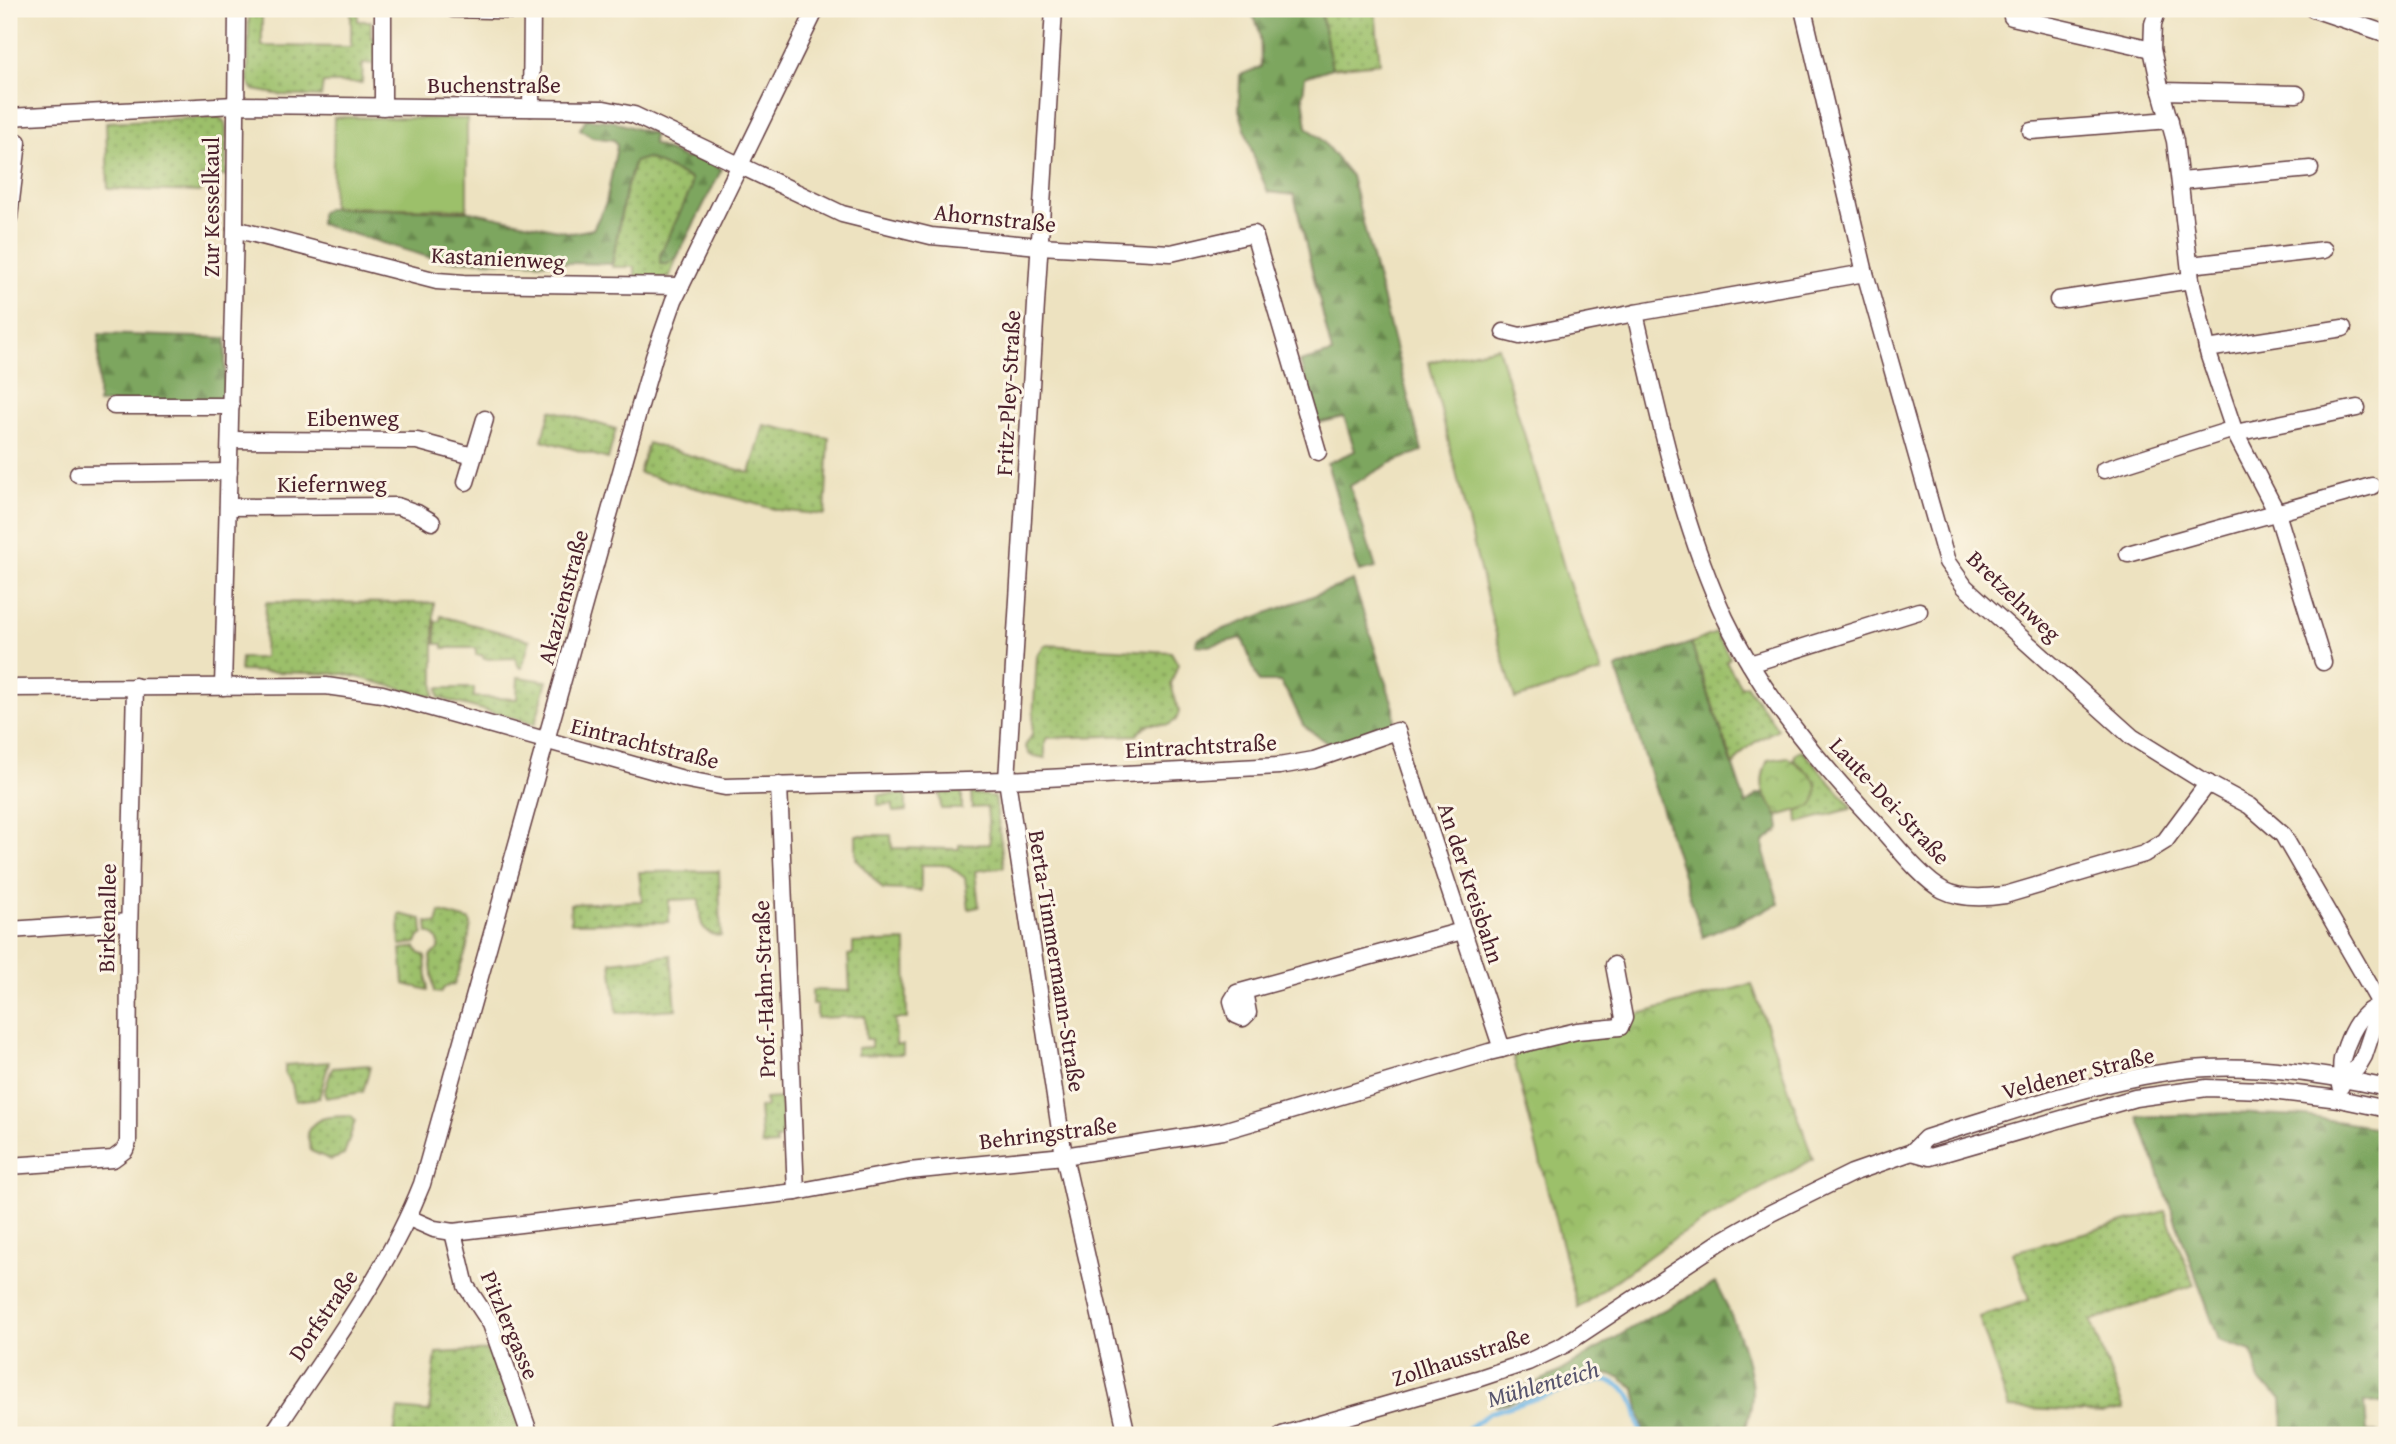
<svg xmlns="http://www.w3.org/2000/svg" width="2396" height="1444" font-family="'Gentium Book Plus',serif">
<style>
.grass{fill:url(#grass-dots);stroke:#73704a;stroke-width:2}
.forest{fill:url(#forest-firs);stroke:#646244;stroke-width:2}
.park{fill:url(#park-crowns);stroke:#73704a;stroke-width:2}
.garden{fill:#9cc06a;stroke:#73704a;stroke-width:2}
.water{fill:url(#water-waves);stroke:#5d6b89;stroke-width:2}
.lines{fill:none;stroke-linecap:round;stroke-linejoin:round}
.stream{stroke:#70b7e7;stroke-width:4.5}
.minor-casing{stroke:#623c41;stroke-width:19}
.minor{stroke:#fff;stroke-width:16}
.labels{text-anchor:middle;stroke-width:6;stroke-linejoin:round;paint-order:stroke}
.street-label{font-size:23px;fill:#4a1f2b;stroke:#fcf5e5}
.water-label{font-size:24px;font-style:italic;fill:#57546d;stroke:#fcf5e5}
</style>
<defs>
<pattern id="grass-dots" width="8" height="8" patternUnits="userSpaceOnUse" patternTransform="scale(1.75)"><rect width="8" height="8" fill="#9cc06a"/><path d="M2 2h.1M6 6h.1" fill="none" stroke="#819b57" stroke-width="1.8" stroke-linecap="round"/></pattern>
<pattern id="forest-firs" width="22" height="20" patternUnits="userSpaceOnUse" patternTransform="scale(1.75)"><rect width="22" height="20" fill="#7da65e"/><path d="M5 1l3.5 6h-7zM16 11l3.5 6h-7z" fill="#68874e"/></pattern>
<pattern id="park-crowns" width="20" height="18" patternUnits="userSpaceOnUse" patternTransform="scale(1.75)"><rect width="20" height="18" fill="#9cc06a"/><path d="M2 6a3 3 0 1 1 6 0M12 15a3 3 0 1 1 6 0" fill="none" stroke="#819b57"/></pattern>
<pattern id="water-waves" width="16" height="10" patternUnits="userSpaceOnUse" patternTransform="scale(1.75)"><rect width="16" height="10" fill="#70b7e7"/><path d="M0 5q4-4 8 0t8 0" fill="none" stroke="#5e94bb"/></pattern>
</defs>
<rect width="100%" height="100%" fill="#fcf5e5"/>
<filter id="ink" filterUnits="userSpaceOnUse"><feTurbulence type="fractalNoise" baseFrequency=".0143" numOctaves="2"/><feDisplacementMap in="SourceGraphic" scale="14" xChannelSelector="R" yChannelSelector="G"/><feConvolveMatrix kernelMatrix="1 2 1 2 8 2 1 2 1" color-interpolation-filters="sRGB"/></filter>
<filter id="wash" filterUnits="userSpaceOnUse"><feTurbulence type="fractalNoise" baseFrequency=".00686" numOctaves="4" result="noise"/><feDisplacementMap in="SourceGraphic" scale="28" xChannelSelector="R" yChannelSelector="G"/><feGaussianBlur stdDeviation="1.57" result="paint"/><feColorMatrix in="noise" values="0 0 0 0 0 0 0 0 0 0 0 0 0 0 0 0 0 1.4 0 .05"/><feComposite in="paint" operator="in"/></filter>
<g filter="url(#wash)">
<rect width="100%" height="100%" fill="#ede2c0"/>
<g class="grass">
<polygon points="249,9 281,9 262,10 262,46 351,47 351,9 323,9 358,9 358,21 371,21 371,38 378,37 378,83 374,82 374,64 363,63 362,83 323,83 321,97 281,95 254,90 248,82"/>
<polygon points="1320,9 1375,9 1380,63 1332,68"/>
<polygon points="219,117 225,122 226,129 226,176 201,176 200,192 108,189 106,122"/>
<polygon points="647,157 691,179 691,189 667,264 677,257 669,278 635,278 635,267 612,267 624,197 634,162"/>
<polygon points="551,410 616,429 608,459 542,440"/>
<polygon points="764,425 829,438 825,515 778,510 639,473 648,443 750,473"/>
<polygon points="266,602 434,603 434,697 345,674 240,671 241,658 264,658"/>
<polygon points="441,616 530,640 522,668 519,667 515,658 484,659 482,655 476,655 476,648 443,648 443,644 436,644 436,621 440,621"/>
<path d="M1716,633L1730,658L1726,661L1741,687L1746,685L1778,729C1761,739 1741,747 1734,766L1691,643Z"/>
<path d="M1045,645L1171,652L1178,664L1171,684L1179,712L1176,720L1168,725C1152,724 1148,720 1137,735L1047,738L1045,742V758L1030,755L1025,746L1032,735L1037,656Z"/>
<polygon points="518,677 547,681 535,724 439,698 438,688 474,688 474,697 517,699"/>
<polygon points="1802,750 1852,807 1850,809 1798,823 1797,810 1812,806 1810,774 1793,760 1796,753"/>
<polygon points="962,792 962,809 941,809 940,793"/>
<polygon points="971,793 995,797 1004,867 975,871 979,907 969,909 965,878 948,865 921,865 921,891 883,889 856,859 856,835 891,835 892,848 959,849 959,845 990,844 987,807 972,808"/>
<polygon points="906,794 906,811 893,812 893,804 878,805 878,795"/>
<path d="M719,871L721,936C698,935 700,917 699,899L669,900V922L571,923L570,904L642,901L639,872Z"/>
<path d="M440,912L469,920L471,924L467,948L454,985L446,986L440,993L434,992L430,956L438,950C440,941 437,935 428,933L427,922L437,924Z"/>
<polygon points="399,914 422,919 423,934 419,937 416,943 400,945"/>
<polygon points="906,941 907,1019 895,1019 896,1045 903,1045 903,1054 857,1055 857,1048 871,1047 871,1039 866,1039 865,1016 817,1018 817,1004 812,1004 812,990 850,991 848,955 853,954 853,943"/>
<polygon points="416,947 419,953 425,956 428,990 404,984 401,949"/>
<polygon points="671,955 676,1009 617,1013 611,962"/>
<polygon points="329,1062 319,1098 295,1101 292,1084 285,1074 285,1065"/>
<polygon points="368,1065 370,1067 363,1092 326,1098 324,1093 332,1068"/>
<polygon points="780,1098 783,1138 776,1139 776,1145 762,1146 759,1108 766,1107 765,1099"/>
<path d="M351,1116L355,1121L344,1155L331,1160L311,1151L307,1133C316,1114 333,1117 351,1116Z"/>
<polygon points="2165,1211 2194,1285 2091,1321 2124,1409 2103,1413 2009,1408 1979,1317 2029,1300 2013,1252"/>
<polygon points="494,1350 523,1435 394,1435 398,1409 429,1412 436,1353"/>
</g>
<g class="forest">
<path d="M1244,9H1320L1332,68L1305,77L1303,96L1307,127L1321,139L1351,176L1422,451L1391,463L1350,486L1376,568L1359,572L1327,463L1355,451L1344,417L1318,423L1300,362L1332,353L1294,195L1268,192L1256,164L1239,110L1240,75L1261,67C1260,47 1264,18 1244,9Z"/>
<polygon points="586,119 612,121 653,134 653,144 686,159 693,153 722,169 677,257 667,264 660,264 660,255 691,189 691,179 647,158 634,162 624,197 612,264 438,260 320,224 320,213 328,208 470,211 572,233 593,229 606,203 617,146 614,140 592,137 580,129"/>
<polygon points="99,334 226,338 224,403 98,403"/>
<polygon points="1353,581 1394,708 1395,731 1339,752 1303,725 1290,697 1280,682 1259,682 1242,638 1208,646 1196,645 1197,639"/>
<polygon points="1691,643 1746,805 1757,794 1764,794 1778,816 1780,829 1764,842 1764,853 1779,904 1703,937 1616,668"/>
<polygon points="2229,1113 2305,1116 2385,1129 2387,1140 2387,1402 2365,1403 2367,1431 2379,1433 2379,1435 2284,1435 2282,1399 2260,1382 2252,1351 2219,1340 2138,1117"/>
<path d="M1715,1283C1730,1307 1751,1363 1752,1392C1753,1406 1747,1422 1744,1435H1644L1635,1389L1619,1377L1600,1373L1583,1376L1563,1387L1497,1406L1494,1403L1495,1397L1531,1385L1557,1373L1650,1317Z"/>
</g>
<g class="park">
<path d="M1788,757L1810,774L1817,785L1815,801L1812,806L1778,816C1764,794 1756,786 1768,760Z"/>
<polygon points="1752,984 1813,1159 1676,1237 1578,1308 1511,1048"/>
</g>
<g class="garden">
<polygon points="334,117 467,119 467,209 332,207"/>
<polygon points="1498,347 1568,580 1602,672 1515,699 1493,623 1429,362"/>
</g>
<polygon class="water" points="9,9 11,9 14,98 9,98"/>
<g class="lines">
<path class="stream" d="M1465,1435V1431L1489,1413L1598,1380C1635,1382 1634,1405 1641,1435"/>
</g>
</g>
<g filter="url(#ink)">
<g class="lines">
<g class="minor-casing">
<g id="minor">
<polyline points="453,9 532,11"/>
<polyline points="1054,9 1007,780 1064,1156 1127,1435"/>
<polyline points="1803,9 1865,273 1947,562 1965,587 2132,737 2198,778 2250,806 2283,835 2381,1005"/>
<polyline points="2158,9 2153,24 2152,49 2161,91 2175,141 2191,280 2209,356 2235,433 2277,513 2323,662"/>
<polyline points="2313,9 2387,34"/>
<polyline points="2012,17 2152,49"/>
<polyline points="2161,91 2297,94"/>
<polyline points="383,107 383,9"/>
<polyline points="531,108 532,9"/>
<polyline points="9,117 235,105 604,109 634,115 842,214 931,236 1039,246 1171,253 1254,234 1318,452"/>
<polyline points="2031,131 2170,120"/>
<polyline points="2181,181 2310,169"/>
<polyline points="9,218 18,142"/>
<polyline points="235,229 437,281 464,283 681,286"/>
<polyline points="2190,265 2324,250"/>
<polyline points="2058,300 2191,280"/>
<path d="M1635,313C1658,414 1681,523 1725,618C1761,694 1818,761 1875,822C1892,840 1922,880 1943,890C1961,899 1986,898 2005,895L2144,854L2165,841L2208,783"/>
<polyline points="1504,332 1520,336 1635,313 1865,273"/>
<polyline points="2207,349 2343,328"/>
<polyline points="114,406 231,406"/>
<polyline points="2235,433 2357,408"/>
<polyline points="230,440 417,441 473,456"/>
<polyline points="2104,470 2234,429"/>
<polyline points="78,474 229,472"/>
<polyline points="466,482 485,419"/>
<polyline points="228,507 397,506 417,513 432,522"/>
<polyline points="2128,554 2372,486"/>
<polyline points="1750,664 1919,611"/>
<polyline points="223,687 235,229 237,9"/>
<polyline points="9,688 326,686 382,694 683,779 725,787 1007,780 1279,766 1314,760 1397,731 1502,1049"/>
<polyline points="779,785 796,1192"/>
<polyline points="9,930 129,922"/>
<polyline points="1244,991 1248,1013 1243,1018 1236,1015 1232,1001 1237,993 1462,931"/>
<polyline points="2343,1078 2357,1068 2364,1056 2381,1005"/>
<path d="M2341,1086C2343,1077 2340,1068 2342,1059C2346,1044 2355,1020 2369,1011C2375,1007 2381,1005 2387,999"/>
<polyline points="1912,1152 1930,1157 2135,1098 2207,1088 2263,1090 2339,1099 2387,1109"/>
<polyline points="9,1166 113,1159 125,1150 128,1142 129,936 135,686"/>
<polyline points="409,1218 434,1229 453,1232 796,1192 909,1171 1064,1156 1223,1131 1489,1052 1577,1031 1620,1027 1624,1018 1614,965"/>
<polyline points="453,1232 466,1286 491,1324 530,1435"/>
<path d="M272,1435C325,1354 386,1275 422,1184L626,454L654,357L674,300L816,9"/>
<path d="M1282,1435L1477,1379L1528,1362L1564,1345L1720,1242L1771,1213L1852,1173L1912,1152L1926,1138L1948,1131C2032,1106 2118,1073 2207,1068C2267,1065 2329,1075 2387,1088"/>
</g>
</g>
<use href="#minor" class="minor"/>
</g>
</g>
<g class="labels">
<g class="street-label">
<text x="494" y="93">Buchenstraße</text>
<text transform="translate(211 207) rotate(-90)" y="8">Zur Kesselkaul</text>
<text transform="translate(995 218) rotate(6)" y="8">Ahornstraße</text>
<text transform="translate(498 258) rotate(3)" y="8">Kastanienweg</text>
<text transform="translate(1008 393) rotate(-87)" y="8">Fritz-Pley-Straße</text>
<text x="353" y="426">Eibenweg</text>
<text x="332" y="492">Kiefernweg</text>
<text transform="translate(2014 596) rotate(44)" y="8">Bretzelnweg</text>
<text transform="translate(563 597) rotate(-75)" y="8">Akazienstraße</text>
<text transform="translate(645 743) rotate(14)" y="8">Eintrachtstraße</text>
<text transform="translate(1201 746) rotate(-3)" y="8">Eintrachtstraße</text>
<text transform="translate(1890 801) rotate(47)" y="8">Laute-Dei-Straße</text>
<text transform="translate(1471 883) rotate(72)" y="8">An der Kreisbahn</text>
<text transform="translate(107 918) rotate(-89)" y="8">Birkenallee</text>
<text transform="translate(1057 961) rotate(81)" y="8">Berta-Timmermann-Straße</text>
<text transform="translate(764 989) rotate(-92)" y="8">Prof.-Hahn-Straße</text>
<text transform="translate(2078 1073) rotate(-14)" y="8">Veldener Straße</text>
<text transform="translate(1048 1133) rotate(-7)" y="8">Behringstraße</text>
<text transform="translate(323 1315) rotate(-56)" y="8">Dorfstraße</text>
<text transform="translate(510 1325) rotate(67)" y="8">Pitzlergasse</text>
<text transform="translate(1461 1357) rotate(-18)" y="8">Zollhausstraße</text>
</g>
<g class="water-label">
<text transform="translate(1543 1384) rotate(-16)" y="8">Mühlenteich</text>
</g>
</g>
<rect width="2396" height="1444" fill="none" stroke="#fcf5e5" stroke-width="35"/>
</svg>
